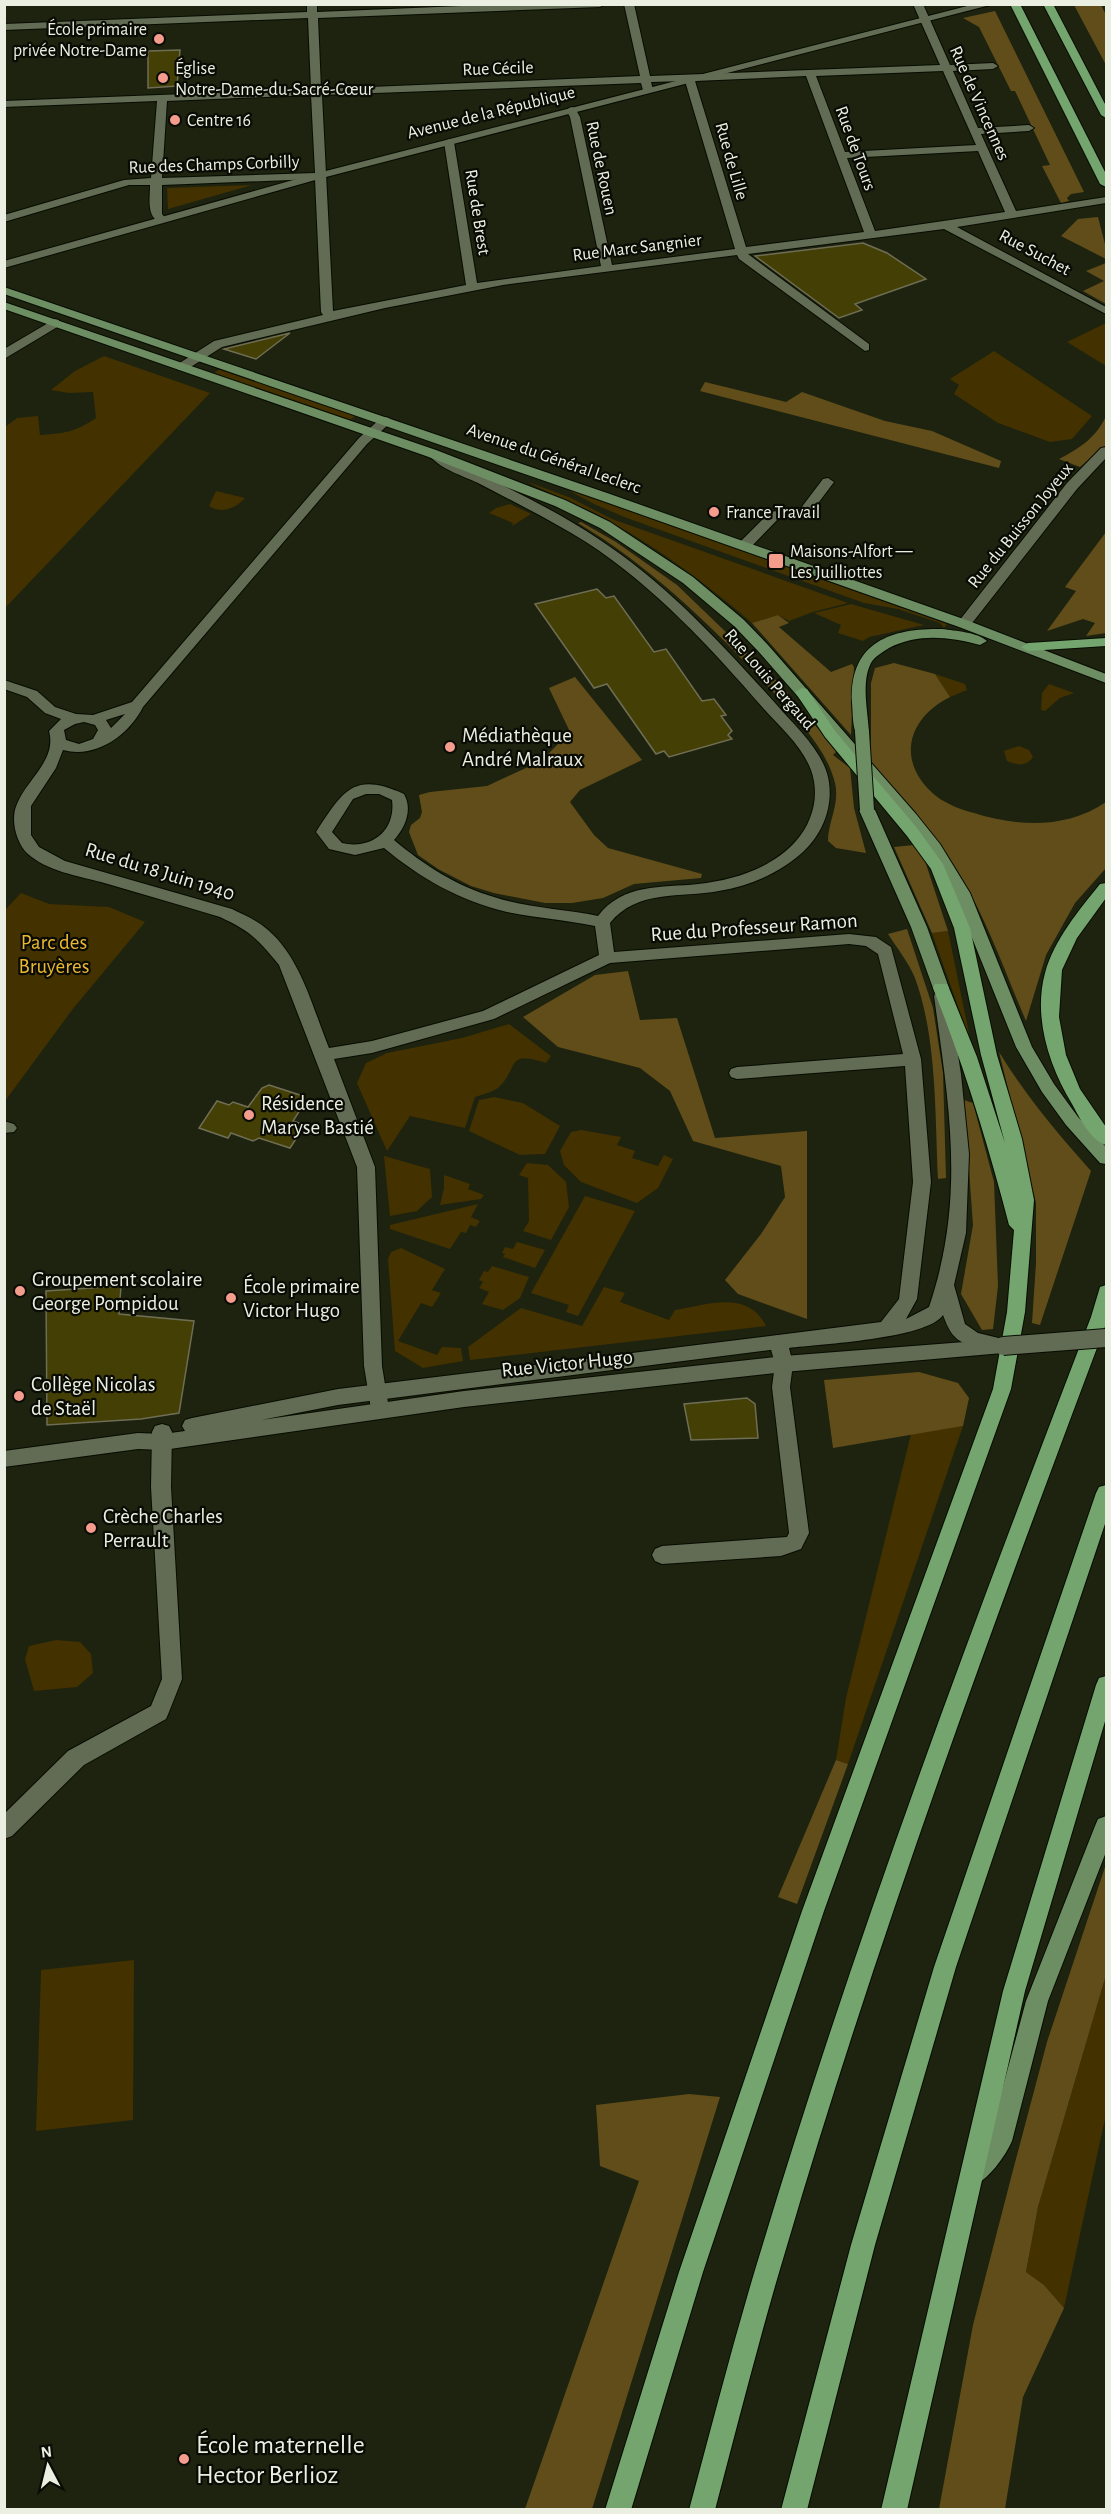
<svg xmlns="http://www.w3.org/2000/svg" width="1111" height="2514" font-family="'Alegreya Sans',sans-serif">
<style>
.green{fill:#433100}
.forest{fill:#614d1a}
.building{fill:#433f05;stroke:#6f6e55;stroke-width:1.5}
.lines{fill:none;stroke-linecap:round;stroke-linejoin:round}
.street-casing{stroke:#070c00;stroke-width:2}
.secondary-casing{stroke:#070c00;stroke-width:2}
.primary-casing{stroke:#070c00;stroke-width:2}
.highway-casing{stroke:#070c00;stroke-width:2}
.street{fill:#626b53;fill-rule:evenodd}
.secondary{fill:#626b53;fill-rule:evenodd}
.primary{fill:#6d8e63;fill-rule:evenodd}
.highway{fill:#74a56e;fill-rule:evenodd}
.secondary-bridge-casing{stroke:#070c00;stroke-width:20;stroke-linecap:butt}
.primary-bridge-casing{stroke:#070c00;stroke-width:16;stroke-linecap:butt}
.secondary-bridge{stroke:#626b53;stroke-width:18}
.primary-bridge{stroke:#6d8e63;stroke-width:14}
.poi-dot{fill:#f49d8d;stroke:#090b04;stroke-width:2}
.labels{text-anchor:middle;stroke-width:4.5;stroke-linejoin:round;paint-order:stroke}
.far-poi-label{font-size:18px;fill:#eaefe1;stroke:#090b04;text-anchor:start}
.far-street-label{font-size:18px;fill:#eaefe1;stroke:#090b04}
.poi-label{font-size:21px;fill:#eaefe1;stroke:#090b04;text-anchor:start}
.street-label{font-size:21px;fill:#eaefe1;stroke:#090b04}
.park-label{font-size:21px;fill:#e9b730;stroke:#090b04}
.near-poi-label{font-size:26px;fill:#eaefe1;stroke:#090b04;text-anchor:start}
</style>
<rect width="100%" height="100%" fill="#1d230f"/>
<g class="green">
<polygon points="252,185 168,209 167,188"/>
<polygon points="1106,323 1106,366 1067,342"/>
<polygon points="994,351 1092,416 1072,439 1050,442 998,423 954,394 959,385 950,379"/>
<path d="M104,356L210,393L5,608V427L17,418L38,416L40,435C65,433 73,433 96,418L93,392L69,393L51,390L75,371Z"/>
<polygon points="220,369 355,416 350,420 214,373"/>
<path d="M528,482L571,498L612,519L848,603L813,612L789,621L778,615L752,623C707,584 658,548 606,519C581,505 551,495 528,482Z"/>
<polygon points="564,488 947,624 944,628 940,623 898,609 864,603 624,517 594,504"/>
<path d="M216,491L245,498C235,509 221,514 209,506Z"/>
<polygon points="510,504 531,514 512,526 513,523 489,513 496,508"/>
<polygon points="851,604 924,625 869,637 863,641 838,633 841,625 814,613"/>
<polygon points="935,674 965,684 967,690 950,697"/>
<polygon points="1049,684 1074,693 1060,698 1045,711 1041,710 1042,693"/>
<path d="M1019,746L1029,750L1033,757C1027,767 1016,765 1007,761L1004,751Z"/>
<polygon points="21,893 49,904 109,907 145,922 72,1010 5,1101 5,910"/>
<polygon points="948,931 971,1043 932,933"/>
<path d="M509,1024L551,1056L546,1063C504,1050 520,1068 498,1088C492,1092 482,1095 475,1097L465,1128L410,1116L387,1151L357,1083L366,1063L387,1053L462,1038Z"/>
<polygon points="494,1097 523,1103 560,1126 545,1154 520,1155 469,1131 479,1100"/>
<polygon points="581,1130 621,1137 617,1145 635,1151 632,1158 658,1166 664,1155 673,1159 658,1188 637,1203 581,1182 564,1165 560,1151 571,1132"/>
<polygon points="384,1156 430,1169 432,1197 417,1211 390,1216"/>
<polygon points="527,1163 548,1165 566,1182 569,1207 551,1240 523,1231 529,1221 528,1178 519,1175"/>
<polygon points="444,1175 470,1184 468,1189 484,1195 481,1199 440,1205 444,1188"/>
<polygon points="585,1196 635,1211 578,1316 566,1312 569,1305 531,1293"/>
<polygon points="478,1204 471,1217 480,1221 476,1227 470,1225 466,1233 461,1232 450,1249 390,1229 390,1225"/>
<polygon points="517,1242 545,1250 535,1268 503,1257 505,1254 502,1253 505,1247 513,1249"/>
<polygon points="401,1248 445,1269 432,1290 441,1293 432,1307 421,1303 398,1341 437,1355 442,1347 461,1348 463,1361 423,1368 395,1351 388,1259 391,1252"/>
<polygon points="492,1266 529,1277 520,1298 503,1310 482,1304 489,1292 479,1288 483,1282 479,1280 484,1271 488,1272"/>
<path d="M604,1287L625,1293L620,1302L669,1320L675,1310C706,1305 748,1289 766,1326L470,1360L468,1347L521,1308L582,1326Z"/>
<polygon points="963,1426 848,1764 836,1760 846,1698 911,1434"/>
<polygon points="56,1640 80,1642 91,1654 93,1673 77,1687 34,1691 25,1659 29,1646"/>
<polygon points="134,1960 133,2120 36,2131 41,1970"/>
<polygon points="1106,1975 1106,2114 1064,2308 1044,2285 1026,2272 1038,2207"/>
</g>
<g class="forest">
<polygon points="1074,5 1101,5 1106,15 1106,65"/>
<polygon points="995,11 1084,192 1071,194 1067,198 1069,201 1061,203 1042,166 1050,165 1015,91 1011,91 979,27 963,18"/>
<polygon points="1098,217 1106,248 1106,259 1061,236 1078,219"/>
<polygon points="1106,263 1106,304 1083,291 1104,281 1086,271"/>
<polygon points="705,382 786,402 802,392 885,421 932,431 1001,461 999,468 700,391"/>
<path d="M1106,416V445L1080,467L1059,459C1080,448 1096,438 1106,416Z"/>
<path d="M581,522L616,542L677,585L781,685L837,751L833,755L850,768L854,808L866,853L836,848L828,841C828,822 840,804 835,783C826,747 797,720 774,693C715,629 653,568 578,523Z"/>
<polygon points="1106,532 1106,633 1086,636 1095,623 1083,619 1047,631 1076,591 1065,587"/>
<polygon points="778,615 789,623 779,627 831,672 852,664 854,667 851,735 752,623"/>
<path d="M894,663L935,674L950,697C906,719 896,763 936,796C946,804 962,810 974,813C1019,827 1066,829 1106,802V868L1075,903L1046,955L1026,1021C1005,972 987,920 960,875C935,834 902,799 871,764V683L875,668Z"/>
<polygon points="575,677 642,760 580,790 570,802 594,835 608,848 702,874 701,878 634,884 603,898 572,903 545,903 494,893 471,886 438,869 418,855 409,832 411,825 420,818 422,812 419,795 430,792 487,786 541,761 570,732 549,688"/>
<polygon points="914,845 925,861 948,931 932,933 894,847"/>
<path d="M907,929L933,1008L943,1073L946,1178L938,1179C935,1114 937,1038 915,978C909,963 897,948 888,934Z"/>
<polygon points="628,971 640,1020 677,1018 715,1138 807,1131 807,1319 738,1294 725,1280 761,1234 785,1197 781,1166 693,1141 670,1091 640,1068 558,1047 523,1017 595,975"/>
<path d="M999,1052C1026,1096 1057,1133 1091,1171L1040,1325L1032,1323L1036,1263V1203Z"/>
<polygon points="964,1100 973,1103 994,1182 998,1286 993,1329 982,1330 961,1294 973,1225"/>
<polygon points="919,1372 958,1383 969,1398 963,1426 833,1448 824,1380"/>
<polygon points="836,1760 848,1764 797,1904 778,1897"/>
<polygon points="1106,1864 1106,1975 1038,2207 1026,2272 1044,2285 1064,2308 1023,2397 1005,2509 939,2509 973,2325 1012,2174 1047,2042"/>
<polygon points="689,2094 720,2097 592,2509 525,2509 639,2181 600,2166 596,2105"/>
</g>
<g class="building">
<polygon points="180,50 177,86 148,88 148,51"/>
<polygon points="863,243 887,253 926,279 855,304 862,310 839,318 755,256"/>
<polygon points="290,333 256,359 224,349"/>
<polygon points="597,589 606,598 614,596 654,652 666,649 702,701 714,699 726,715 721,716 732,731 728,735 732,739 669,757 664,751 656,754 607,684 594,688 535,604"/>
<polygon points="269,1085 303,1096 298,1104 302,1107 293,1121 305,1125 290,1148 259,1138 253,1141 231,1133 228,1138 199,1128 217,1101 229,1105 233,1102 248,1107 262,1088"/>
<polygon points="121,1286 119,1314 194,1321 179,1413 141,1419 47,1425 46,1291"/>
<polygon points="747,1398 755,1404 758,1438 691,1440 684,1404"/>
</g>
<g class="lines">
<g class="street-casing">
<g id="street">
<path d="M307,4H317V12L510,4H605L600,7L318,18L321,89L640,76L624,4H634L650,76L940,65L913,4H923L950,65L993,63L998,66L993,69L953,71L978,128L1029,125L1034,128L1029,131L981,134L1016,211L1106,197V203L957,227L1106,307V314L944,229L748,254L869,344V350L865,351L739,259L737,255L503,285L385,308L222,347L186,370H178V364L214,341L323,315L321,312L315,179L162,185V214L167,220L161,223C146,217 150,199 150,185H129L4,222V215L124,180L151,178L157,101L4,107V101L311,89L308,18L4,30V24L307,12ZM943,71L976,145L845,152L816,76ZM806,76L864,232L746,247L695,81ZM685,81L735,249L612,265L580,117L575,108L571,107L566,110L570,117L601,266L477,283L454,142L449,139L444,142L466,285L333,311L322,95L641,83L643,90L648,93L653,90L651,82ZM311,95L315,173L162,178L167,101ZM978,151L1005,212L875,231L847,158Z"/>
<polygon points="55,319 59,320 59,326 4,359 4,349"/>
<path d="M385,417L389,418L391,421L389,424L367,444L143,707C129,735 96,759 63,750L56,768L31,806V835L39,847L65,861L232,909C244,915 257,920 268,930C301,958 313,1009 329,1048L372,1041L483,1011L599,955L595,926C566,920 536,918 507,912C460,901 420,878 384,848L355,855L329,849L316,832C343,791 353,771 404,794C413,810 405,828 394,840C424,865 456,886 494,897C527,908 564,909 598,916C623,883 661,888 698,884C733,880 771,869 796,841C813,822 820,795 811,770C802,746 780,727 764,709C710,647 655,587 586,542C551,520 514,502 478,483C463,476 441,469 431,457L432,454H442C493,482 548,505 597,538C666,583 721,643 776,704C793,724 819,747 827,773C835,801 825,831 804,851C780,873 750,886 719,891C681,898 637,889 610,923L614,952L849,934L876,937L891,947L921,1059L931,1182L917,1299L906,1319L929,1307C966,1198 949,1106 934,996L936,992H948L961,1074L969,1154L966,1233L954,1285L965,1324L978,1333L1007,1340L1009,1345L1007,1350C993,1355 965,1347 955,1337C949,1331 946,1323 943,1315C927,1339 820,1344 789,1348L793,1364L790,1387L809,1533L801,1549L781,1556L662,1564L655,1561L652,1555L655,1549L662,1546L787,1537L789,1533L772,1387L775,1364L769,1342L771,1337L778,1335L881,1322L899,1299L913,1182L905,1066L737,1079L731,1077L729,1073L731,1069L737,1067L903,1054L878,954L866,946L849,944L610,963L494,1019L372,1053L334,1059L375,1167L382,1366L389,1409L387,1415L380,1417L373,1415L371,1409L364,1366L357,1167L279,965C258,939 250,931 220,917C181,905 141,894 101,882C78,876 47,871 28,854C16,843 10,819 17,804C27,779 57,760 49,731L61,719L45,713L27,697L4,689V680L37,691L55,707L76,714L93,715L132,702L359,438L381,418ZM125,714L111,728L106,720ZM84,722L95,725L98,730L93,739L79,744L66,740L64,730L75,724ZM366,794H379L392,800C396,830 372,850 342,843L332,832L353,799Z"/>
<polygon points="1106,447 1106,458 1077,489 969,627 959,627 957,624 959,621 1067,483 1101,448"/>
<polygon points="828,478 834,482 810,514 779,518 749,549 739,549 737,546 739,543 770,512 801,508 823,479"/>
<polygon points="4,1121 14,1124 17,1128 14,1132 4,1133"/>
<polygon points="162,1424 169,1426 172,1432 171,1487 182,1679 169,1712 166,1719 84,1765 12,1836 4,1839 4,1814 68,1751 151,1706 162,1679 151,1487 152,1432 155,1426"/>
</g>
</g>
<g class="secondary-casing">
<g id="secondary">
<polygon points="975,4 994,4 326,177 4,268 4,261 318,173"/>
<polygon points="778,1335 785,1337 787,1342 785,1347 778,1349 338,1405 261,1420 464,1391 784,1356 1003,1339 1010,1341 1012,1346 1010,1351 1003,1353 784,1372 464,1407 163,1450 138,1449 4,1467 4,1451 138,1433 163,1434 185,1431 182,1426 185,1420 192,1418 338,1389"/>
</g>
</g>
<g class="primary-casing">
<g id="primary">
<polygon points="4,287 610,494 969,621 1106,674 1106,683 959,627 600,500 4,294"/>
<polygon points="4,302 436,450 565,500 610,522 693,577 744,620 768,645 916,814 940,844 970,893 1032,1047 1054,1084 1078,1117 1106,1147 1106,1164 1100,1163 1066,1125 1042,1092 1016,1047 954,893 929,851 906,820 758,651 734,626 683,583 600,528 555,506 426,456 4,309"/>
<path d="M942,629C956,631 977,632 987,641L980,645C949,637 919,633 889,648C883,652 875,656 871,663C861,682 868,711 869,732L867,735H857C852,727 853,713 852,703C849,643 889,628 942,629Z"/>
<polygon points="867,805 875,810 927,927 949,988 947,992 935,992 933,988 911,927 859,810"/>
<path d="M1106,1816V1852L1048,2001L1012,2141C1005,2157 988,2180 972,2187L964,2183L960,2175L964,2167L990,2135L1026,2001L1095,1826L1098,1819Z"/>
</g>
</g>
<g class="highway-casing">
<g id="highway">
<polygon points="1010,4 1020,4 1106,174 1106,187 1100,184"/>
<polygon points="1043,4 1053,4 1106,106 1106,118 1101,115"/>
<polygon points="1106,638 1106,646 1028,651 1021,647 1028,643"/>
<path d="M802,688L807,689L835,731L917,828L943,864L970,928L997,1055L1022,1139L1034,1200L1025,1312L1011,1389L824,1911L703,2272L631,2510H605L679,2272L802,1911L993,1389L1007,1312L1014,1230L1009,1225C988,1144 964,1066 933,988L935,984H947L949,988L977,1057L1005,1143L981,1055L954,928L931,869L907,836L825,737L795,692Z"/>
<path d="M1106,883V898L1077,938L1062,970L1059,1017L1066,1055L1080,1089L1106,1127V1145C1091,1141 1079,1117 1072,1104C1049,1066 1033,1017 1045,973C1054,940 1079,910 1100,884Z"/>
<path d="M1106,1285V1324C991,1629 878,1936 786,2249C760,2335 738,2423 715,2510H689C713,2422 735,2334 762,2247C857,1932 973,1624 1091,1317L1100,1287Z"/>
<polygon points="1106,1485 1106,1521 956,1967 875,2245 807,2510 781,2510 851,2245 934,1967 1096,1493 1099,1487"/>
<polygon points="1106,1676 1106,1718 1025,1991 907,2510 881,2510 1003,1991 1096,1685 1099,1678"/>
</g>
</g>
<use href="#street" class="street"/>
<use href="#secondary" class="secondary"/>
<use href="#primary" class="primary"/>
<use href="#highway" class="highway"/>
<g class="secondary-bridge-casing">
<polyline id="secondary-bridge" points="1003,1346 1106,1338"/>
</g>
<g class="primary-bridge-casing">
<polyline id="primary-bridge" points="862,732 867,810"/>
</g>
<use href="#secondary-bridge" class="secondary-bridge"/>
<use href="#primary-bridge" class="primary-bridge"/>
</g>
<g class="poi-dot">
<circle cx="159" cy="39" r="6"/>
<circle cx="163" cy="78" r="6"/>
<circle cx="175" cy="120" r="6"/>
<circle cx="714" cy="512" r="6"/>
<rect x="768" y="553" width="16" height="16" rx="3"/>
<circle cx="450" cy="747" r="6"/>
<circle cx="249" cy="1115" r="6"/>
<circle cx="20" cy="1291" r="6"/>
<circle cx="231" cy="1298" r="6"/>
<circle cx="19" cy="1396" r="6"/>
<circle cx="91" cy="1528" r="6"/>
<circle cx="184" cy="2459" r="6"/>
</g>
<g class="labels">
<g class="far-poi-label">
<text x="147" y="35" text-anchor="end">École primaire<tspan x="147" dy="21">privée Notre-Dame</tspan></text>
<text x="175" y="74">Église<tspan x="175" dy="21">Notre-Dame-du-Sacré-Cœur</tspan></text>
<text x="187" y="126">Centre 16</text>
<text x="726" y="518">France Travail</text>
<text x="790" y="557">Maisons-Alfort —<tspan x="790" dy="21">Les Juilliottes</tspan></text>
</g>
<g class="far-street-label">
<text transform="translate(498 68) rotate(-2)" y="6">Rue Cécile</text>
<text transform="translate(980 103) rotate(66)" y="6">Rue de Vincennes</text>
<text transform="translate(491 112) rotate(-14)" y="6">Avenue de la République</text>
<text transform="translate(856 148) rotate(70)" y="6">Rue de Tours</text>
<text transform="translate(732 161) rotate(74)" y="6">Rue de Lille</text>
<text transform="translate(214 164) rotate(-2)" y="6">Rue des Champs Corbilly</text>
<text transform="translate(602 168) rotate(78)" y="6">Rue de Rouen</text>
<text transform="translate(478 212) rotate(81)" y="6">Rue de Brest</text>
<text transform="translate(637 247) rotate(-7)" y="6">Rue Marc Sangnier</text>
<text transform="translate(1035 252) rotate(28)" y="6">Rue Suchet</text>
<text transform="translate(554 458) rotate(19)" y="6">Avenue du Général Leclerc</text>
<text transform="translate(1020 525) rotate(-51)" y="6">Rue du Buisson Joyeux</text>
<text transform="translate(770 679) rotate(49)" y="6">Rue Louis Pergaud</text>
</g>
<g class="poi-label">
<text x="462" y="742">Médiathèque<tspan x="462" dy="24">André Malraux</tspan></text>
<text x="261" y="1110">Résidence<tspan x="261" dy="24">Maryse Bastié</tspan></text>
<text x="32" y="1286">Groupement scolaire<tspan x="32" dy="24">George Pompidou</tspan></text>
<text x="243" y="1293">École primaire<tspan x="243" dy="24">Victor Hugo</tspan></text>
<text x="31" y="1391">Collège Nicolas<tspan x="31" dy="24">de Staël</tspan></text>
<text x="103" y="1523">Crèche Charles<tspan x="103" dy="24">Perrault</tspan></text>
</g>
<g class="street-label">
<text transform="translate(160 871) rotate(17)" y="7">Rue du 18 Juin 1940</text>
<text transform="translate(754 927) rotate(-4)" y="7">Rue du Professeur Ramon</text>
<text transform="translate(567 1363) rotate(-6)" y="7">Rue Victor Hugo</text>
</g>
<g class="park-label">
<text x="54" y="949">Parc des<tspan x="54" dy="24">Bruyères</tspan></text>
</g>
<g class="near-poi-label">
<text x="196" y="2453">École maternelle<tspan x="196" dy="30">Hector Berlioz</tspan></text>
</g>
</g>
<rect width="1111" height="2514" fill="none" stroke="#eaefe1" stroke-width="12"/>
<g transform="translate(48 2466) rotate(353)" stroke="#090b04" stroke-width="4.5" paint-order="stroke">
<path d="M0-4.5L10 22L0 15L-10 22Z" fill="#eaefe1"/>
<text y="-9" font-size="16" font-weight="bold" text-anchor="middle" fill="#eaefe1">N</text>
</g>
</svg>
